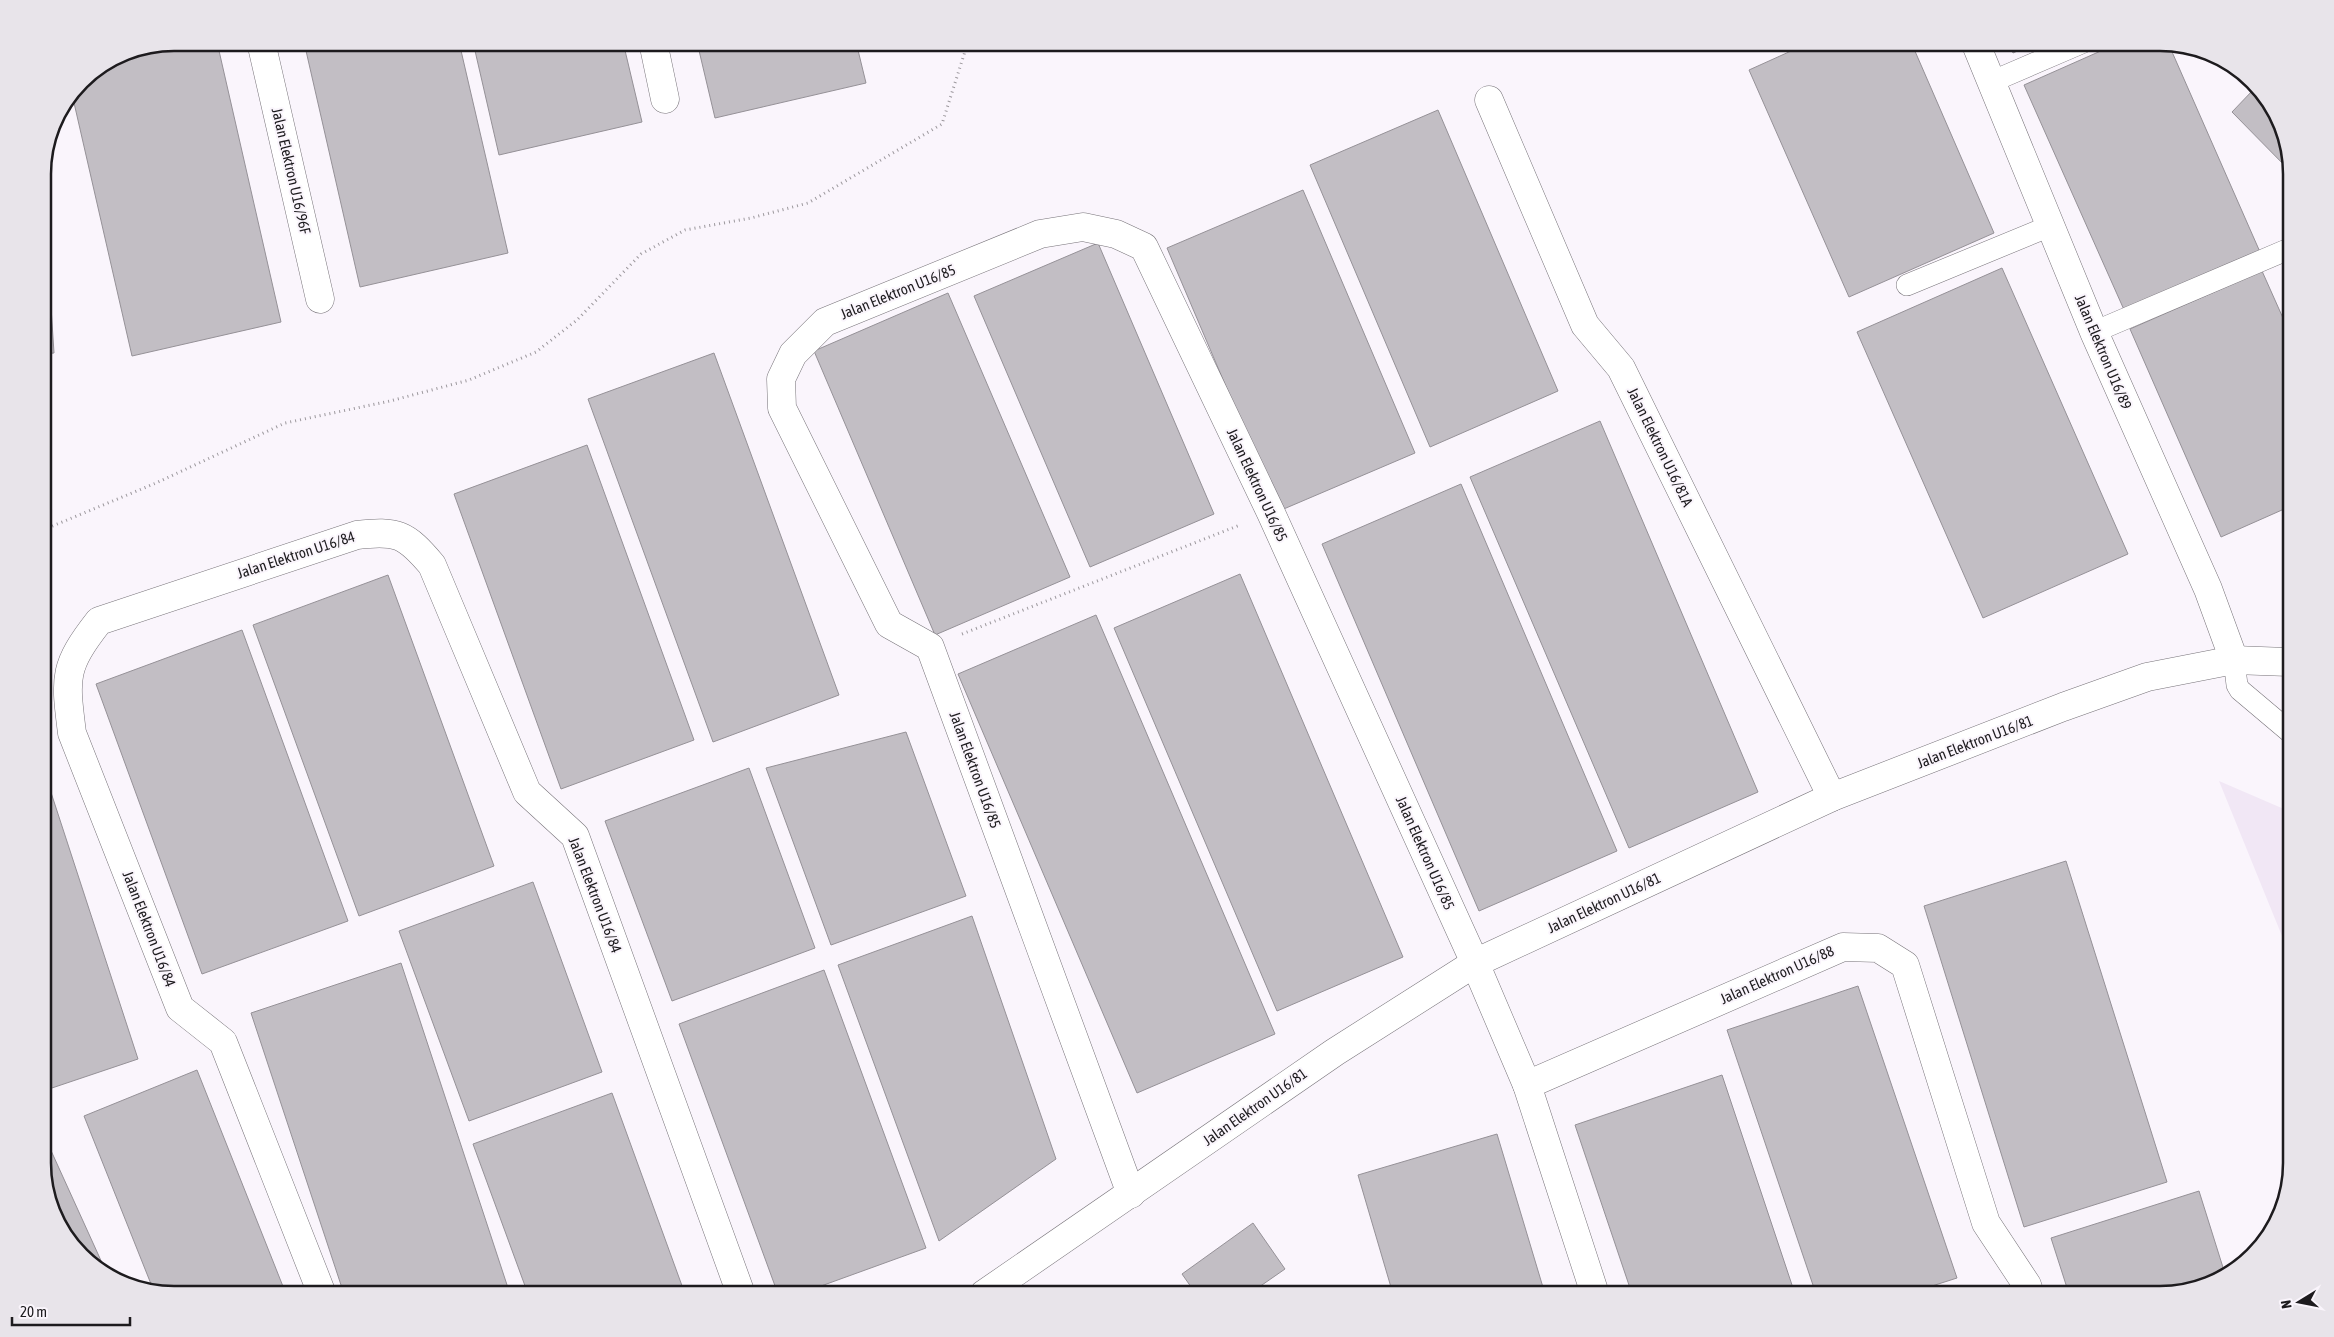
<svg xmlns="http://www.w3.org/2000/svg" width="2334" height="1337" font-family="'Asap Condensed',sans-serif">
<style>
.built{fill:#f1e7f5}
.building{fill:#c2bec4;stroke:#959197}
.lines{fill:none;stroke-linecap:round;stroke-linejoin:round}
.service-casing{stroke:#777379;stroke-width:22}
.minor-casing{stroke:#777379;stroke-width:29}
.tertiary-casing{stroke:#777379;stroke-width:29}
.path{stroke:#9c989d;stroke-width:3;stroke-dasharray:1 4;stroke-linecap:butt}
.service{stroke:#fff;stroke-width:21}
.minor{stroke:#fff;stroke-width:28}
.tertiary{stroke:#fff;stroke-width:28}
.labels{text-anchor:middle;stroke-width:4;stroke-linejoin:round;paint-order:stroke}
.street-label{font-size:15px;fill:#1d1b1e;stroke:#faf5fc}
.rim{fill:none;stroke:#1d1b1e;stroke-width:2.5}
</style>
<rect width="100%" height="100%" fill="#faf5fc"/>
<polygon class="built" points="2219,781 2291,812 2291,958"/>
<g class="building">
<polygon points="175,42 217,42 281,322 132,356 72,94 81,81 124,52"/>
<polygon points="304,42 459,42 508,253 360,287"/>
<polygon points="473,42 623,42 642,122 499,155"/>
<polygon points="697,42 856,42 866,83 715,118"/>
<polygon points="1811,42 1911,42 1994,233 1849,297 1749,70"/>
<polygon points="2008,42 2037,42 2013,53"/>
<polygon points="2121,42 2159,42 2169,45 2260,252 2125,312 2024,85"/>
<polygon points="2254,89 2274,108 2291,172 2232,112"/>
<polygon points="1438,110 1558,391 1430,447 1310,165"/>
<polygon points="43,184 54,353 43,354"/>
<polygon points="1303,190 1415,453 1279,511 1167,248"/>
<polygon points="1098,243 1214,514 1090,567 974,296"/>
<polygon points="2002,268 2128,554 1983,618 1857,332"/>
<polygon points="2262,271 2291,336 2291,506 2221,537 2130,329"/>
<polygon points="948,293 1070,577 935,635 814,351"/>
<polygon points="714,353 839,695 713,742 588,399"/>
<polygon points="1600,421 1758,792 1629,848 1470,477"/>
<polygon points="587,445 694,740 561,789 454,494"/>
<polygon points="1461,484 1617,851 1479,911 1322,544"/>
<polygon points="1240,574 1403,957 1277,1011 1114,628"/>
<polygon points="388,575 494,866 359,916 253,625"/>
<polygon points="1096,615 1275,1034 1137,1093 958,674"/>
<polygon points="242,630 348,921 202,974 96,684"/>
<polygon points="906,732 966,896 831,945 766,768"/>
<polygon points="43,768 138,1059 43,1091"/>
<polygon points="749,768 815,948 672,1001 605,821"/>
<polygon points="2066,861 2167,1182 2024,1227 1924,906"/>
<polygon points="533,882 602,1072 469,1121 399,931"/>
<polygon points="972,916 1056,1159 939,1241 838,965"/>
<polygon points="401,963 510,1294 344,1294 251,1013"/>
<polygon points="824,970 926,1248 799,1294 778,1294 679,1024"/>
<polygon points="1858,986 1957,1278 1907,1294 1816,1294 1727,1030"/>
<polygon points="197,1070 286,1294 175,1294 153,1289 84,1116"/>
<polygon points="1722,1075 1795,1294 1632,1294 1575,1125"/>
<polygon points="612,1093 685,1294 528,1294 473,1144"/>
<polygon points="43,1133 108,1276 65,1236 43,1171"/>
<polygon points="1497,1134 1545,1294 1393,1294 1358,1175"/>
<polygon points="2199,1191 2226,1277 2160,1294 2069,1294 2051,1238"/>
<polygon points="1253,1223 1285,1269 1249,1294 1196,1294 1182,1274"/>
<polygon points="1974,1288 1976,1294 1955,1294"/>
</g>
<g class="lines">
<g class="service-casing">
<g id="service">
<polyline points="1991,82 2084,42"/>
<polyline points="1907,285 2050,226"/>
<polyline points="2094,332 2284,251"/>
<polyline points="2234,660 2237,685 2240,690 2291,733"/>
</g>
</g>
<g class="minor-casing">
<g id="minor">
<polyline points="261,42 320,299"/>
<polyline points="653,42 665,99"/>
<polyline points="1975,42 2094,332 2208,589 2234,660"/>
<polyline points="1489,100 1585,325 1621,368 1832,797"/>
<polyline points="1527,1085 1843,947 1878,948 1905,965 1986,1223 2027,1285 2030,1294"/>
<polyline points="1131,1194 930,647 889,624 782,408 781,379 793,354 825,322 1040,234 1083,227 1116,234 1144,247 1271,513 1475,963 1527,1085 1595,1294"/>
<path d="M322,1294L223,1042L180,1008L72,733C65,677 63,667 99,621L357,535C397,530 406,534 432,565L527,792L575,836L741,1294"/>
</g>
</g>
<g class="tertiary-casing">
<polyline id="tertiary" points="984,1294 1335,1052 1475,963 1832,797 2063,707 2147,677 2234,660 2291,662"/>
</g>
<g class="path">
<polyline points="968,45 975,42"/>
<polyline points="43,530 156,483 285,423 390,401 469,380 536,352 577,320 641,254 685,230 751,218 808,203 942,124 968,42"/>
<polyline points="962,634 1240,525"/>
</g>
<use href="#service" class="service"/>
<use href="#minor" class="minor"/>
<use href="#tertiary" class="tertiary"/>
</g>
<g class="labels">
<g class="street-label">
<text transform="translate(291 171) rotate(77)" y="5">Jalan Elektron U16/96F</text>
<text transform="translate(898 292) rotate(-22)" y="5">Jalan Elektron U16/85</text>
<text transform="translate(2103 352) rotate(67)" y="5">Jalan Elektron U16/89</text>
<text transform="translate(1660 447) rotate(64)" y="5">Jalan Elektron U16/81A</text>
<text transform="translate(1257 485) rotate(65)" y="5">Jalan Elektron U16/85</text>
<text transform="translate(296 555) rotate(-18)" y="5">Jalan Elektron U16/84</text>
<text transform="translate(1975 742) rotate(-21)" y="5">Jalan Elektron U16/81</text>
<text transform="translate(975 770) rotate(70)" y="5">Jalan Elektron U16/85</text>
<text transform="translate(1425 853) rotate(66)" y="5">Jalan Elektron U16/85</text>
<text transform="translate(595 895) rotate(69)" y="5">Jalan Elektron U16/84</text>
<text transform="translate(1604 903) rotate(-25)" y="5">Jalan Elektron U16/81</text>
<text transform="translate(149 929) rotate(69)" y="5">Jalan Elektron U16/84</text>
<text transform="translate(1777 975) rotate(-24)" y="5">Jalan Elektron U16/88</text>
<text transform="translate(1255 1107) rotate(-35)" y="5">Jalan Elektron U16/81</text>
</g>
</g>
<path d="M0 0H2334V1337H0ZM174 51H2160A123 123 0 0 1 2283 174V1163A123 123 0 0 1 2160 1286H174A123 123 0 0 1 51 1163V174A123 123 0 0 1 174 51Z" fill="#e8e4ea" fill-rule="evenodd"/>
<path class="rim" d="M174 51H2160A123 123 0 0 1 2283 174V1163A123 123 0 0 1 2160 1286H174A123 123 0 0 1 51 1163V174A123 123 0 0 1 174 51Z"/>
<g transform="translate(2299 1302) rotate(260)" stroke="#faf5fc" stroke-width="4" paint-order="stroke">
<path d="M0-4L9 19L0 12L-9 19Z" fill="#1d1b1e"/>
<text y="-8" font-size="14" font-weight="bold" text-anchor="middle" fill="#1d1b1e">N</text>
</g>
<path d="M12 1317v8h118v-8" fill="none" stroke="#1d1b1e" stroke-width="2.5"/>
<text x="20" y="1317" font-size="15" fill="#1d1b1e" stroke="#faf5fc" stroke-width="4" paint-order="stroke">20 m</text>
</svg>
